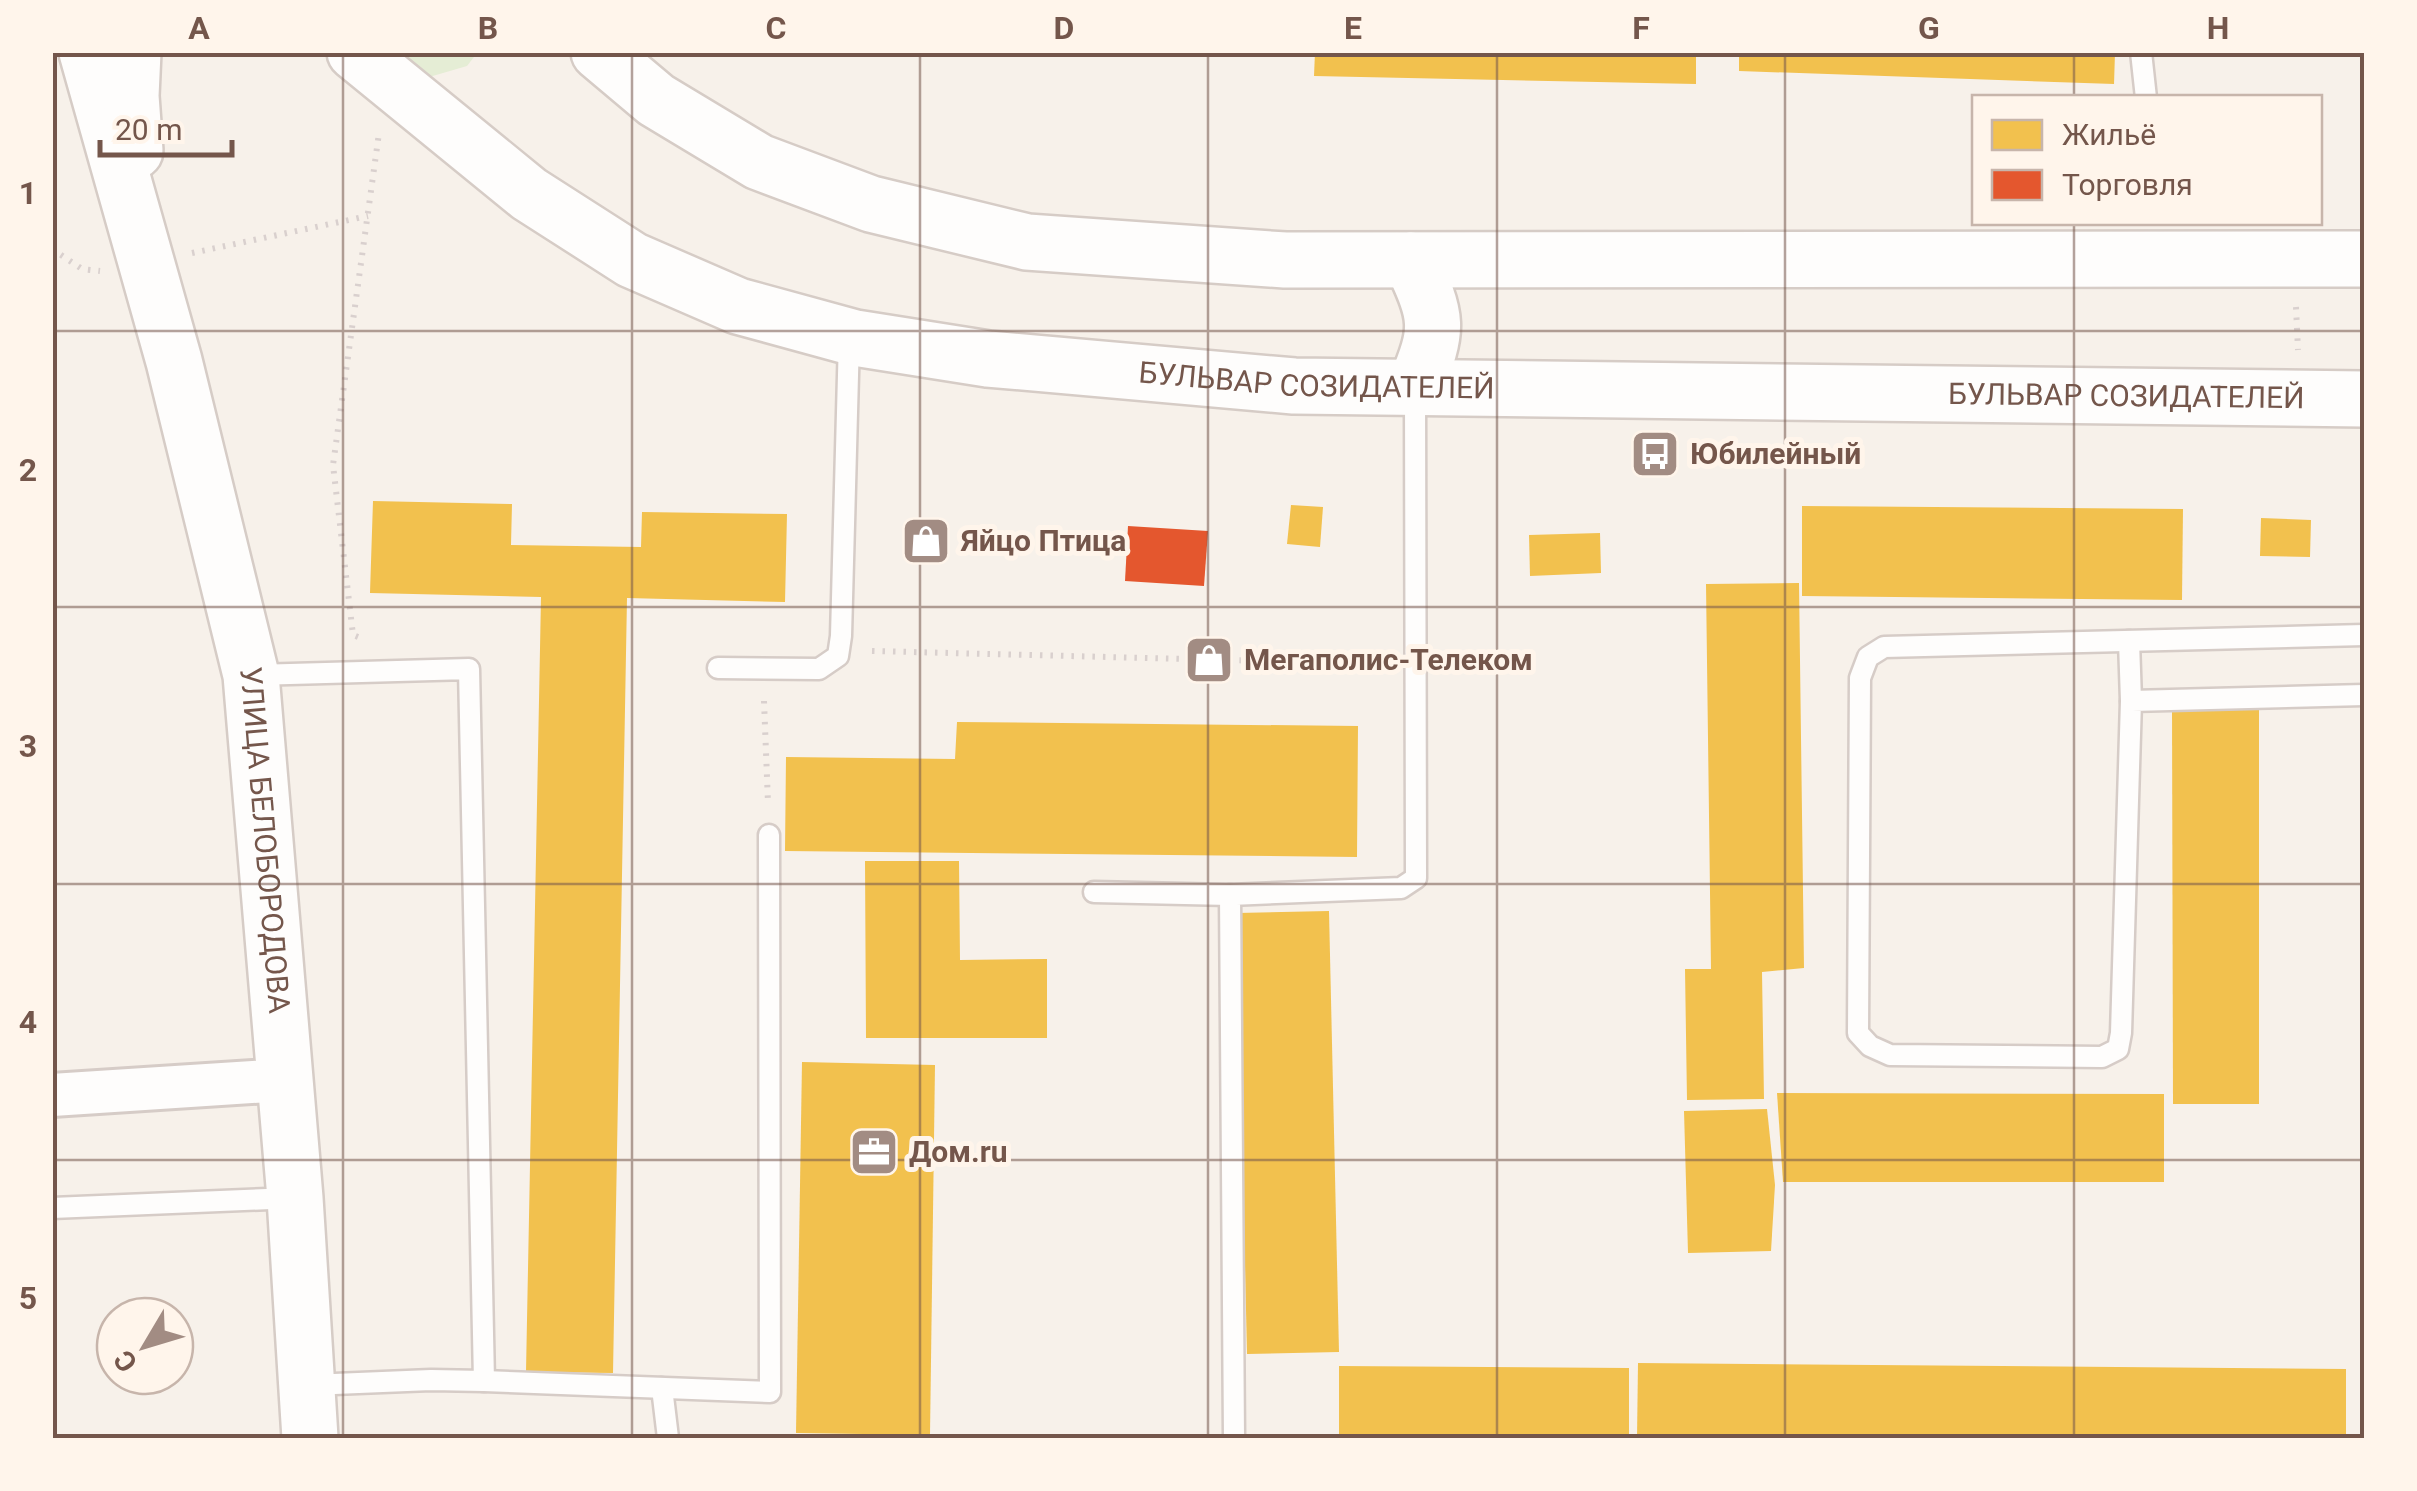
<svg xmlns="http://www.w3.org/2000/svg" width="2417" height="1491" font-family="Roboto,sans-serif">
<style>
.green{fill:#e5edd5}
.homes{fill:#f2c14e}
.shops{fill:#e4572e}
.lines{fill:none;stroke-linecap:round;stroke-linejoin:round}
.lane-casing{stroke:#d6ccc7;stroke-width:25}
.street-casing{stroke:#d6ccc7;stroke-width:48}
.secondary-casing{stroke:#d6ccc6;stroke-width:60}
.path{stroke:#d9d0ce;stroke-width:6;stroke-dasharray:2.5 8;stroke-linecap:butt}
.lane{stroke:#fefdfc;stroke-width:20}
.street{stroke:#fefdfc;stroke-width:42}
.secondary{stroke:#fefdfc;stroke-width:55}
.grid{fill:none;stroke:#74564b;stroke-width:2.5;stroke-opacity:0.55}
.labels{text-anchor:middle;stroke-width:10;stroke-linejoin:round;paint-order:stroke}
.street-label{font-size:30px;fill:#74564b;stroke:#fff5eb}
.poi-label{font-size:30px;font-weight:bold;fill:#74564b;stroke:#fff5eb;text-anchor:start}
.neatline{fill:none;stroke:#74564b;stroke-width:4}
.grid-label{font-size:32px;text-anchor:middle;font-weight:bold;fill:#74564b}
</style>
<rect width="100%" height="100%" fill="#f7f1ea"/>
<polygon class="green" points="389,53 477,53 467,66 419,80"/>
<g class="homes">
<polygon points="1315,52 1696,52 1696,84 1314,76"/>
<polygon points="1739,52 2115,52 2114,84 1739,71"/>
<polygon points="373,501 512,504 511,545 641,547 642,512 787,514 785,602 627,598 613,1373 526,1372 541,597 370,593"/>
<polygon points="1291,505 1323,507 1320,547 1287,544"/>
<polygon points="1802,506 2183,509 2182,600 1802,596"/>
<polygon points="2261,518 2311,520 2310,557 2260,556"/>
<polygon points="1600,533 1601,573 1530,576 1529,535"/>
<polygon points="1799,583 1804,968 1762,972 1764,1099 1687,1100 1685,969 1711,969 1706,584"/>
<polygon points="2172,707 2259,708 2259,1104 2173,1104"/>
<polygon points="957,722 1358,726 1357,857 785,851 786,757 955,759"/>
<polygon points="865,861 959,861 960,960 1047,959 1047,1038 866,1038"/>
<polygon points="1329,911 1339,1352 1247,1354 1237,913"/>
<polygon points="802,1062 935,1065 930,1435 796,1433"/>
<polygon points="1777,1093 2164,1094 2164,1182 1783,1182"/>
<polygon points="1767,1109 1775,1185 1771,1251 1688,1253 1684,1111"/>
<polygon points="1638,1363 2346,1369 2346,1438 1637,1438"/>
<polygon points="1339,1366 1629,1368 1629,1438 1339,1438"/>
</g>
<g class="shops">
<polygon points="948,524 948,557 905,558 904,525"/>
<polygon points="1128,526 1208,531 1204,586 1125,581"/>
</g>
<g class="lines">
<g class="lane-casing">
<g id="lane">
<polyline points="2141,52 2146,98"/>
<polyline points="2364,635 1884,647 1868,657 1860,678 1858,1033 1870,1046 1890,1055 2102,1057 2118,1049 2121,1033 2131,701 2364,695"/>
<polyline points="2129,641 2131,701"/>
<polyline points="718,668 819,669 838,656 841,636 849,338"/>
<polyline points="254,675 469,669 484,1381 431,1380 310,1385"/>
<polyline points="1094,892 1230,895"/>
<polyline points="52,1208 293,1198"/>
<polyline points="484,1381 770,1392 769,835"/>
<polyline points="662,1388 668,1438"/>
<polyline points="1234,1438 1230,895 1401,888 1416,878 1415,388"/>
</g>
</g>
<g class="street-casing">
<polyline id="street" points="52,1095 284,1080"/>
</g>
<g class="secondary-casing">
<g id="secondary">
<path id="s1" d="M87,52L174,361L251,675L295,1198L310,1438"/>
<polyline points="133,52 131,96 135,151"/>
<path id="s2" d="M355,52L529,194L632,260L738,306L855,338L988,359L1294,386L2364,399"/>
<polyline points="599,52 656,100 759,162 871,204 1027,242 1285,260 2364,259"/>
<path d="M1411,260C1438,318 1440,328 1415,387"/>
</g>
</g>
<g class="path">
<polyline points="52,249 82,269 100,271"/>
<polyline points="192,253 368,216"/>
<polyline points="2296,307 2298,350"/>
<polyline points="358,637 353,635 333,465 379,133"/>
<polyline points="872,651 1384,664"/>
<polyline points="764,701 768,803"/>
</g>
<use href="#lane" class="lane"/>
<use href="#street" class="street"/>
<use href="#secondary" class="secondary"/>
</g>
<path class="grid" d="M343,52V1438M632,52V1438M920,52V1438M1208,52V1438M1497,52V1438M1785,52V1438M2074,52V98M2074,222V1438M52,331H2364M52,607H2364M52,884H2364M52,1160H2364"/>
<defs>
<g id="bus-square" transform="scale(2.5)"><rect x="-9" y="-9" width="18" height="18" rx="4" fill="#a28c83" stroke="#fff5eb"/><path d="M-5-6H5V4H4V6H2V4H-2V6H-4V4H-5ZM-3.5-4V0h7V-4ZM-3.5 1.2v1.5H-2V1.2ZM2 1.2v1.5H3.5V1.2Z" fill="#fff"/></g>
<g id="shop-square" transform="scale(2.5)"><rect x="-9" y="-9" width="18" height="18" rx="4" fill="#a28c83" stroke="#fff5eb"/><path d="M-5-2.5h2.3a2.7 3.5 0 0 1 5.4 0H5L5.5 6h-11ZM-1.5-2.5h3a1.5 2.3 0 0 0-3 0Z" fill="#fff"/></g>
<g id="office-square" transform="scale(2.5)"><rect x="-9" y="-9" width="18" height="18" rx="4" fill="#a28c83" stroke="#fff5eb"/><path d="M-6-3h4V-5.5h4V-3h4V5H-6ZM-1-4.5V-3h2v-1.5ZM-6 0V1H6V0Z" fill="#fff"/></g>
</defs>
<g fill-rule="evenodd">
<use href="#bus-square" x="1655" y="454"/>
<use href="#shop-square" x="926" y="541"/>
<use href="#shop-square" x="1209" y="660"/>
<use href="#office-square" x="874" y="1152"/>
</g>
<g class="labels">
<g class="street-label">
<text dy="10" stroke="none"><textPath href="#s2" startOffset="1048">БУЛЬВАР СОЗИДАТЕЛЕЙ</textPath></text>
<text dy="10" stroke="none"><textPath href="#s2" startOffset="1858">БУЛЬВАР СОЗИДАТЕЛЕЙ</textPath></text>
<text dy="10" stroke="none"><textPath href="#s1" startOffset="810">УЛИЦА БЕЛОБОРОДОВА</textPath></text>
</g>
<g class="poi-label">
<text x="1690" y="464">Юбилейный</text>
<text x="961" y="551">Яйцо Птица</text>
<text x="1244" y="670">Мегаполис-Телеком</text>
<text x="909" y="1162">Дом.ru</text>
</g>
</g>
<rect width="2417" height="1491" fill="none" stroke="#fff5eb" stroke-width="110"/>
<rect x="1972" y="95" width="350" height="130" fill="#fff5eb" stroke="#c7b5ab" stroke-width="2.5"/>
<rect x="1992" y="120" width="50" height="30" fill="#f2c14e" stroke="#c7b5ab" stroke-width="2.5"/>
<text x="2062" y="145" font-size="30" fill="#74564b">Жильё</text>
<rect x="1992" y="170" width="50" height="30" fill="#e4572e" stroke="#c7b5ab" stroke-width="2.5"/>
<text x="2062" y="195" font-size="30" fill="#74564b">Торговля</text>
<g transform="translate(145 1346) rotate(232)"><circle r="48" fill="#fff5eb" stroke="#c7b5ab" stroke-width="2.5"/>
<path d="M0-8L18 38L0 25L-18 38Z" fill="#a28c83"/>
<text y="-15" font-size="28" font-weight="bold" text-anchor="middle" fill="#74564b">С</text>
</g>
<path d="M100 140v15h132v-15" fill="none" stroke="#74564b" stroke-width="5"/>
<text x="115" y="140" font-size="30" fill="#74564b" stroke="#fff5eb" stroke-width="8" paint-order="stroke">20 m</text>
<rect x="55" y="55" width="2307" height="1381" class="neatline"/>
<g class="grid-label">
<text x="199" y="39">A</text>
<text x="488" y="39">B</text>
<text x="776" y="39">C</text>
<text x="1064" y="39">D</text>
<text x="1353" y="39">E</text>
<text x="1641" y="39">F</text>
<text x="1929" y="39">G</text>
<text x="2218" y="39">H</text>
<text x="28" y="204">1</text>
<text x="28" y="481">2</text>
<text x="28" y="757">3</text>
<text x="28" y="1033">4</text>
<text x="28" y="1309">5</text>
</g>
</svg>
